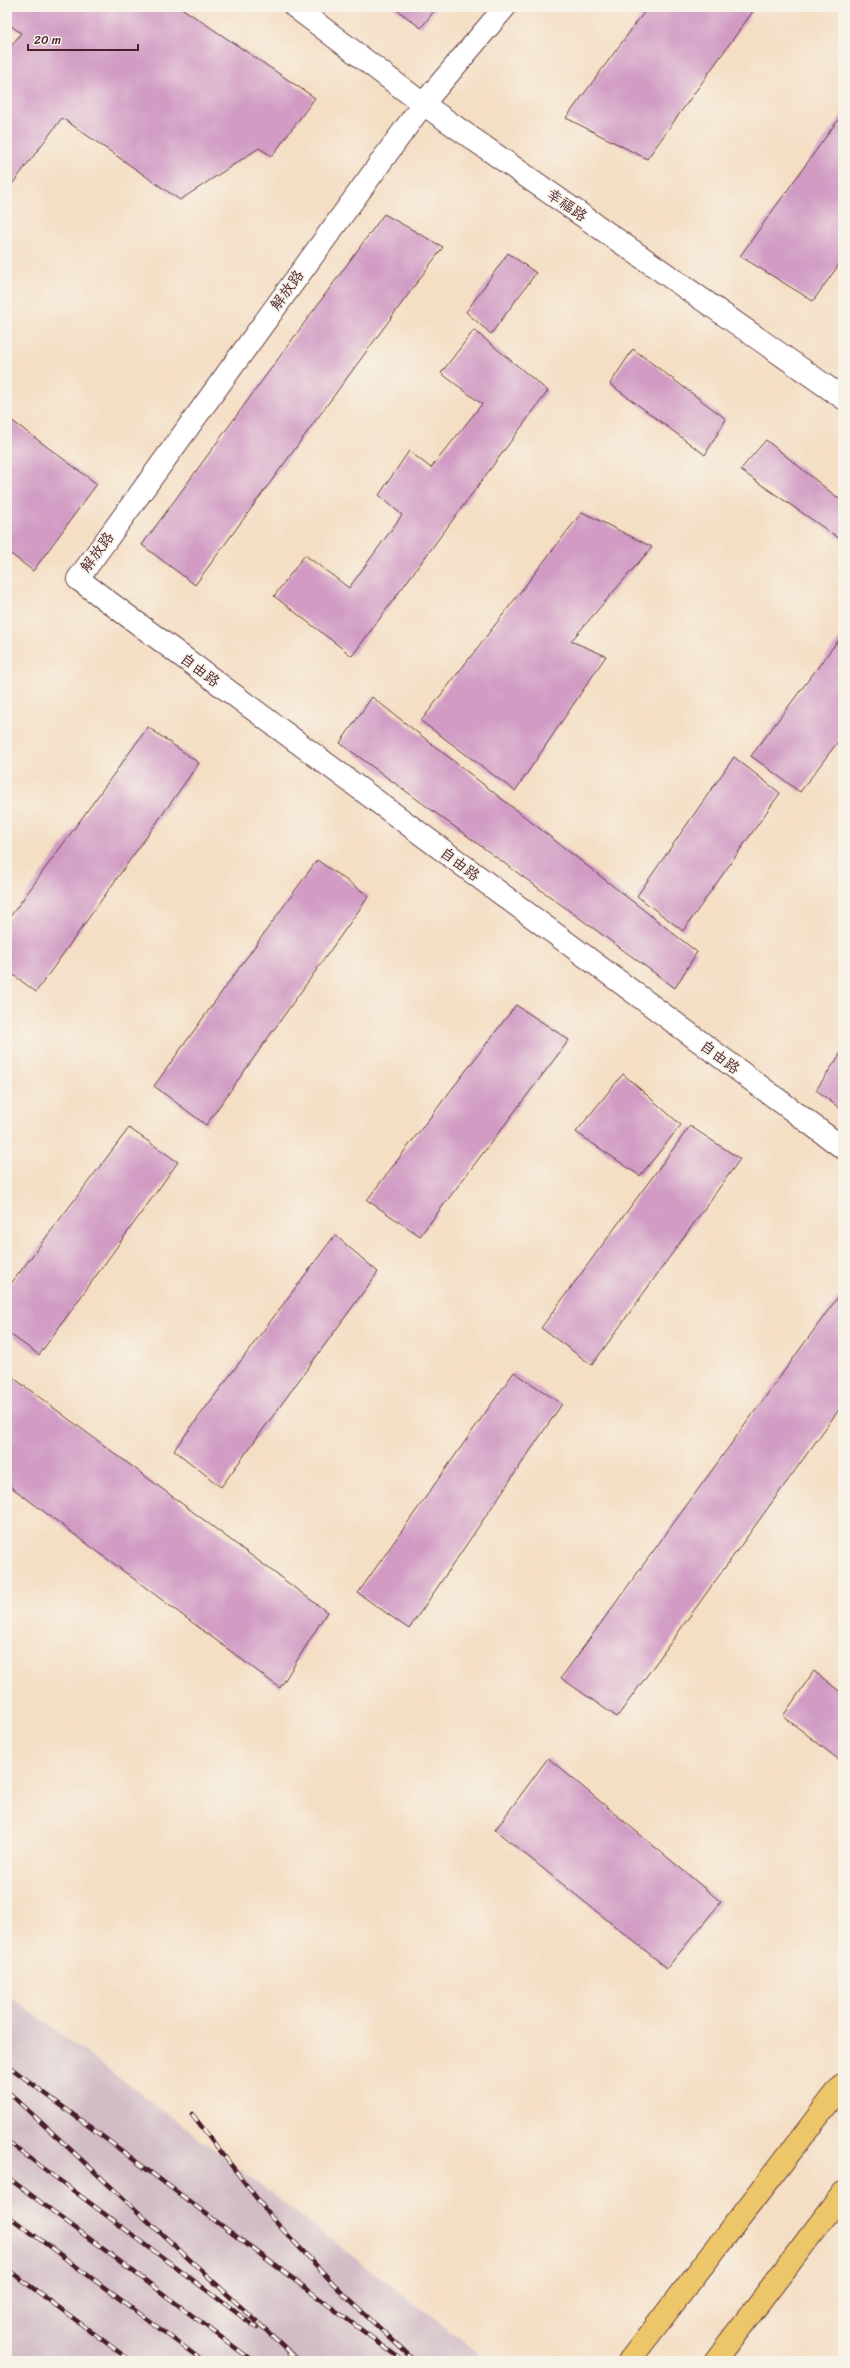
<svg xmlns="http://www.w3.org/2000/svg" width="850" height="2368" font-family="Sriracha,'LXGW WenKai TC',sans-serif">
<style>
.industrial{fill:#d2bdc6}
.building{fill:#d19bc4}
.lines{fill:none;stroke-linecap:round;stroke-linejoin:round}
.street-casing{stroke:#643c42;stroke-width:24}
.primary-casing{stroke:#643c42;stroke-width:24}
.street{stroke:#fff;stroke-width:22}
.primary{stroke:#ecc669;stroke-width:22}
.rail-casing{stroke:#4a1f2b;stroke-width:4.5}
.rail{stroke:#f7f3e8;stroke-width:3;stroke-dasharray:9;stroke-linecap:butt}
.labels{text-anchor:middle;stroke-width:3.5;stroke-linejoin:round;paint-order:stroke}
.street-label{font-size:15px;fill:#4a1f2b;stroke:#f7f3e8}
</style>
<rect width="100%" height="100%" fill="#f7f3e8"/>
<filter id="ink" filterUnits="userSpaceOnUse"><feTurbulence type="fractalNoise" baseFrequency=".025" numOctaves="2"/><feDisplacementMap in="SourceGraphic" scale="8" xChannelSelector="R" yChannelSelector="G"/><feConvolveMatrix kernelMatrix="1 2 1 2 8 2 1 2 1" color-interpolation-filters="sRGB"/></filter>
<filter id="wash" filterUnits="userSpaceOnUse"><feTurbulence type="fractalNoise" baseFrequency=".012" numOctaves="4" result="noise"/><feDisplacementMap in="SourceGraphic" scale="16" xChannelSelector="R" yChannelSelector="G"/><feGaussianBlur stdDeviation="0.9" result="paint"/><feColorMatrix in="noise" values="0 0 0 0 0 0 0 0 0 0 0 0 0 0 0 0 0 1.4 0 .05"/><feComposite in="paint" operator="in"/></filter>
<g filter="url(#wash)">
<rect width="100%" height="100%" fill="#f4dec4"/>
<polygon class="industrial" points="7,1994 156,2105 489,2361 7,2361"/>
<g id="blocks">
<g class="building">
<polygon points="7,7 180,7 315,98 272,156 259,148 180,200 62,118 7,191 7,52 21,33 7,23"/>
<polygon points="393,7 437,7 421,28"/>
<polygon points="648,7 756,7 647,159 566,118"/>
<polygon points="843,113 843,259 813,301 740,256"/>
<polygon points="384,214 443,247 195,585 142,545"/>
<polygon points="508,253 536,273 491,334 466,312"/>
<polygon points="474,330 548,391 352,656 274,596 305,555 349,588 402,515 379,495 409,451 431,468 482,404 441,373"/>
<polygon points="633,349 726,419 705,455 610,384"/>
<polygon points="7,417 97,484 33,571 7,551"/>
<polygon points="766,440 843,502 843,541 740,470"/>
<polygon points="582,512 652,547 571,641 606,656 515,791 421,721"/>
<polygon points="843,634 843,735 800,792 751,756"/>
<polygon points="372,697 697,952 675,988 340,743"/>
<polygon points="148,727 199,763 36,992 7,970 7,921"/>
<polygon points="734,757 780,793 683,931 637,896"/>
<polygon points="317,860 369,896 206,1125 154,1086"/>
<polygon points="516,1005 569,1040 420,1236 367,1200"/>
<polygon points="843,1050 843,1111 816,1090"/>
<polygon points="623,1074 681,1125 640,1176 576,1132"/>
<polygon points="690,1126 740,1159 592,1365 541,1328"/>
<polygon points="129,1128 178,1162 39,1355 7,1332 7,1289"/>
<polygon points="335,1235 378,1272 221,1487 174,1450"/>
<polygon points="843,1290 843,1404 617,1717 561,1678"/>
<polygon points="514,1372 562,1404 409,1629 358,1593"/>
<polygon points="7,1373 327,1612 280,1688 7,1484"/>
<polygon points="814,1671 843,1694 843,1763 783,1716"/>
<polygon points="548,1758 721,1902 667,1968 495,1830"/>
</g>
</g>
</g>
<g filter="url(#ink)">
<use href="#blocks" fill-opacity="0" stroke="#643c42" stroke-width="1"/>
<g class="lines">
<g class="street-casing">
<g id="street">
<polyline points="295,7 423,104 843,398"/>
<polyline points="505,7 423,104 78,579 843,1148"/>
</g>
</g>
<g class="primary-casing">
<g id="primary">
<polyline points="629,2361 843,2084"/>
<polyline points="715,2361 843,2193"/>
</g>
</g>
<use href="#street" class="street"/>
<use href="#primary" class="primary"/>
<g class="rail-casing">
<g id="rail">
<polyline points="7,2065 403,2361"/>
<polyline points="7,2091 293,2355"/>
<polyline points="192,2114 271,2217 344,2295 415,2361"/>
<polyline points="7,2141 257,2328"/>
<polyline points="7,2177 253,2361"/>
<polyline points="7,2215 203,2361"/>
<polyline points="7,2269 131,2361"/>
<polyline points="289,2352 300,2361"/>
</g>
</g>
<use href="#rail" class="rail"/>
</g>
</g>
<g class="labels">
<g class="street-label">
<text transform="translate(567 205) rotate(35)" y="5">幸福路</text>
<text transform="translate(287 290) rotate(-54)" y="5">解放路</text>
<text transform="translate(97 552) rotate(-54)" y="5">解放路</text>
<text transform="translate(200 670) rotate(37)" y="5">自由路</text>
<text transform="translate(460 864) rotate(37)" y="5">自由路</text>
<text transform="translate(720 1057) rotate(37)" y="5">自由路</text>
</g>
</g>
<rect width="850" height="2368" fill="none" stroke="#f7f3e8" stroke-width="24"/>
<path d="M28 44v6h110v-6" fill="none" stroke="#4a1f2b" stroke-width="2"/>
<text x="34" y="44" font-size="12" fill="#4a1f2b" stroke="#f7f3e8" stroke-width="3" paint-order="stroke">20 m</text>
</svg>
